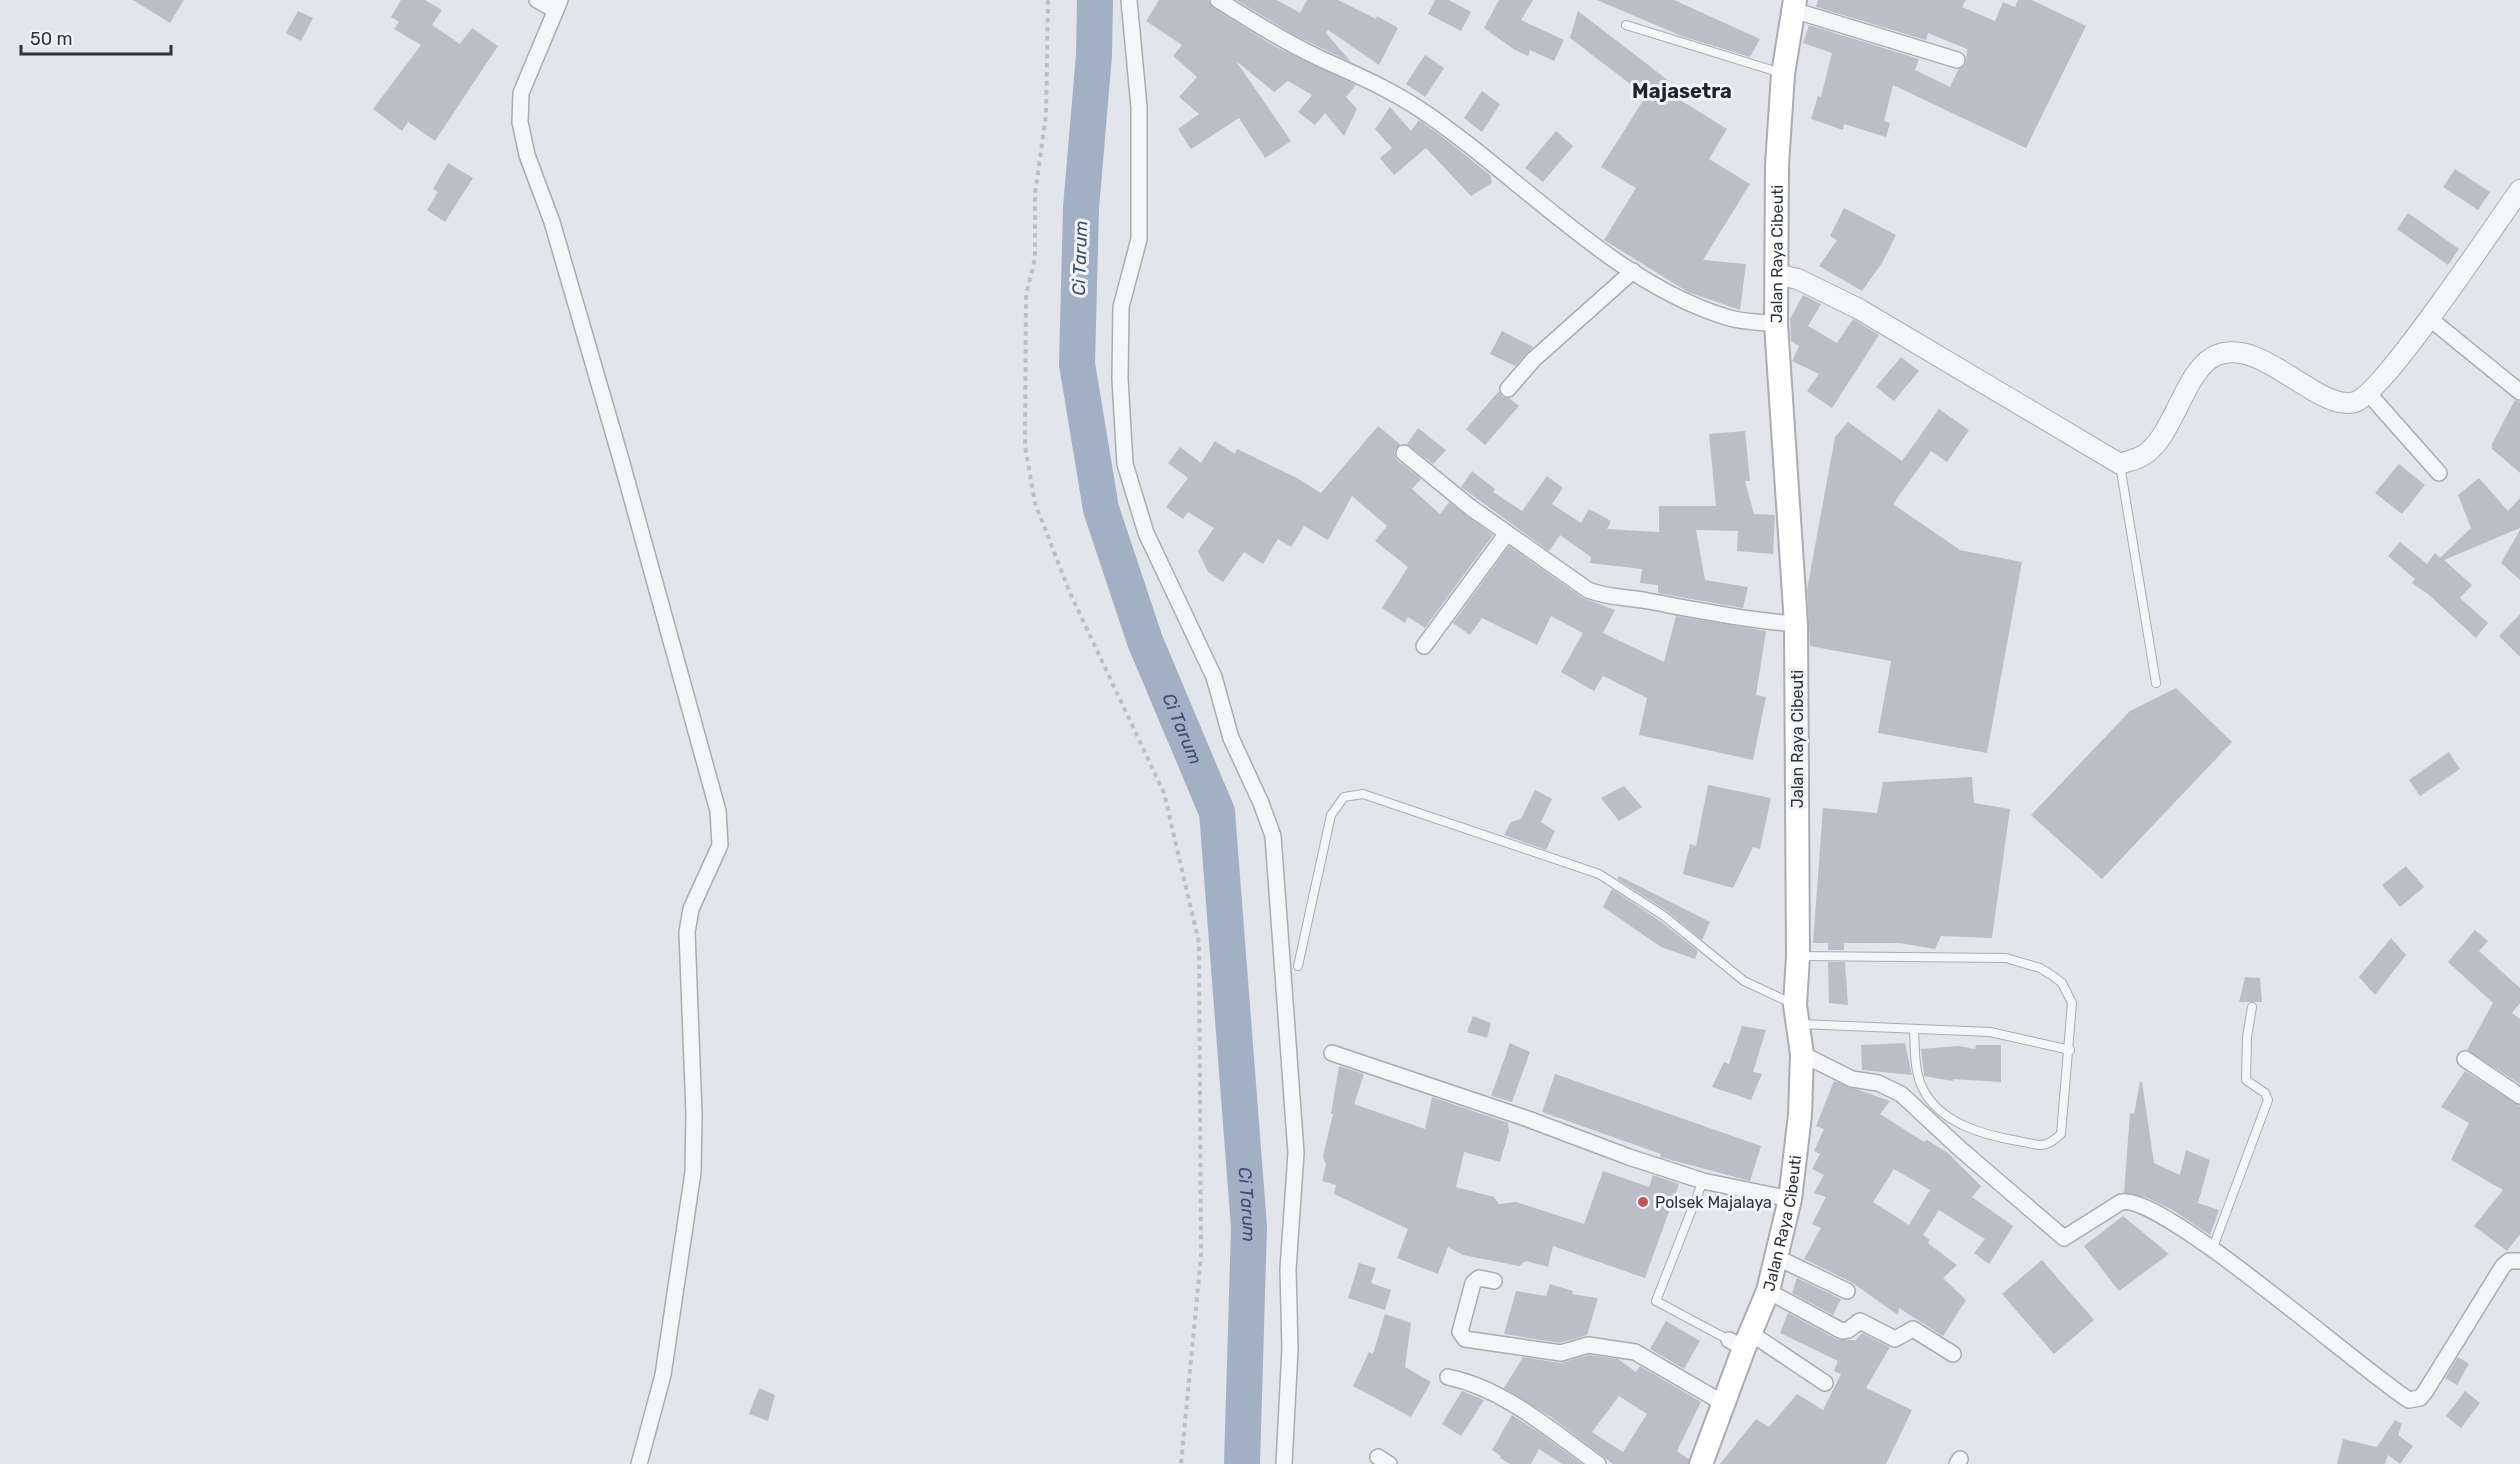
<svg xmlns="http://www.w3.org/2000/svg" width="2520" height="1464" font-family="Rubik,sans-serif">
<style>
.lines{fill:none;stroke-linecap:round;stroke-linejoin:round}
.river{stroke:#a3afc5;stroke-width:36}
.building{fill:#bbbec6;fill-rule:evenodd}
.service-casing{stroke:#a9acb4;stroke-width:10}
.minor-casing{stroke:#a9acb4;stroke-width:18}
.tertiary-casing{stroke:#a9acb4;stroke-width:22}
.secondary-casing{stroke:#a9acb4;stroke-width:26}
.path{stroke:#bdbfc4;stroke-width:4;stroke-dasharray:4.5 4.5;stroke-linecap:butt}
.service{stroke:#f5f6f8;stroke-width:8}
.minor{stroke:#f5f6f8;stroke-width:15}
.tertiary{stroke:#f5f6f8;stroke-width:20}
.secondary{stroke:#fff;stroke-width:22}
.poi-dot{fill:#bf575b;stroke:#f3f4f7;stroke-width:2}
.labels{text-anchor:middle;stroke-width:6;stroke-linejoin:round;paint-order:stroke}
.street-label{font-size:16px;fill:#2d3240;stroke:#f3f4f7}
.poi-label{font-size:16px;fill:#2d3240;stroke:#f3f4f7;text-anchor:start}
.water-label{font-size:18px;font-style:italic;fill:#3b4d6f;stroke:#f3f4f7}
.quarter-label{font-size:20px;font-weight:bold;fill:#1f2331;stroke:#f3f4f7}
</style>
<rect width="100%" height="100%" fill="#e3e5ea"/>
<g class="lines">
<path class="river" id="s1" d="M1095,0L1094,55L1081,208L1077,364L1101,509L1145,641L1217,812L1249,1227L1242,1464"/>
</g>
<g class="building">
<polygon points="133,0 184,0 170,23"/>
<polygon points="401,0 425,0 442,10 432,25 460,44 472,28 498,46 435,141 408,122 402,131 373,109 421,45 394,29 399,22 391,17"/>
<polygon points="1159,0 1208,0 1213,8 1274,46 1356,85 1346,97 1357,109 1344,136 1325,113 1315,125 1298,112 1312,95 1288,81 1274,92 1236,61 1291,141 1265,158 1239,118 1191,149 1178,129 1199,114 1179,97 1197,77 1173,56 1182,45 1146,21"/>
<polygon points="1236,0 1277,0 1300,13 1307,0 1338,0 1376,19 1377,16 1398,28 1379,65 1328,30 1326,33 1351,62 1296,36"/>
<polygon points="1435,0 1449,0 1471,12 1461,31 1428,14"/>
<polygon points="1499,0 1533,0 1521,20 1564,40 1554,61 1530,50 1528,56 1515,50 1484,28"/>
<polygon points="1597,0 1674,0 1760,39 1750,57 1684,37"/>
<polygon points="1818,0 1966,0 1962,7 1995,21 2003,2 2015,7 2018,0 2032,0 2086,26 2026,148 1893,85 1884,121 1890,123 1886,137 1844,124 1843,130 1811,119 1818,96 1821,97 1832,53 1803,43 1809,25 1919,59 1915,70 1950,87 1958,70 1966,63 1967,49 1928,33 1926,40 1816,7"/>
<polygon points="298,11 313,18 301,41 286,33"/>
<polygon points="1578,11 1669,81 1664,90 1727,129 1709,159 1750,184 1703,260 1746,264 1740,310 1688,292 1604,240 1636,188 1601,167 1646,96 1570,38"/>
<polygon points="1425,55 1444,68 1425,97 1406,84"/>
<polygon points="1482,91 1500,104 1482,132 1464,118"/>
<polygon points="1390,107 1411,131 1419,120 1449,142 1490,175 1492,183 1471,196 1426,148 1394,175 1380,158 1392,148 1375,129"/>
<polygon points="1556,131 1573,146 1543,182 1525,168"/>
<polygon points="448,163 473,178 445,222 427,210 438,192 433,189"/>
<polygon points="2455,169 2490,192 2478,210 2443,187"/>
<polygon points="1844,208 1896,235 1882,263 1862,291 1819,266 1837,240 1830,236"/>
<polygon points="2408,213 2459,249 2448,265 2397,229"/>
<polygon points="1803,295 1821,304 1808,326 1837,343 1853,319 1879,335 1832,408 1807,391 1819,374 1792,361 1799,346 1791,341 1790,319"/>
<polygon points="1502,331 1533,347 1515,366 1490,354"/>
<polygon points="1901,357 1919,371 1894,401 1876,387"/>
<polygon points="1499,391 1502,397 1509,398 1519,406 1485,445 1466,429"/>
<polygon points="2515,400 2520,402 2520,473 2492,449 2492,444"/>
<polygon points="1939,409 1969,430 1947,462 1931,451 1893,504 1960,550 2022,562 1987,753 1878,733 1891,661 1810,646 1807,590 1835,437 1848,422 1902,461"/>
<polygon points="1378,426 1400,444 1394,452 1397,460 1421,479 1412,489 1440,514 1449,502 1493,535 1425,628 1408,617 1405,623 1382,608 1408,567 1375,541 1387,526 1352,496 1328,540 1304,526 1291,547 1278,539 1263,564 1244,552 1223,582 1208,572 1198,551 1214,528 1188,512 1183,519 1166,507 1188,478 1168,463 1180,447 1201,463 1215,441 1235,454 1237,449 1297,478 1321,493"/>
<polygon points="1418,428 1446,450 1433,464 1407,444"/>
<polygon points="1745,431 1750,481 1745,481 1754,514 1775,515 1773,554 1737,551 1738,531 1696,530 1705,580 1748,587 1743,608 1658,593 1658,585 1640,583 1642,569 1590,563 1591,557 1560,535 1549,551 1461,487 1472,471 1495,489 1493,492 1522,511 1547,476 1563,488 1552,504 1581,523 1589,509 1611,521 1607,529 1659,532 1659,506 1716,506 1709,434"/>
<polygon points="2399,464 2425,485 2402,514 2375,493"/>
<polygon points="2479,478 2508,511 2520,498 2520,528 2444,560 2472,585 2460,598 2488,623 2476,638 2428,594 2412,583 2415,579 2388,556 2400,542 2427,564 2435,553 2440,558 2471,528 2458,495"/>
<polygon points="2520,530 2520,580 2501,563"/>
<polygon points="1509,546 1583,598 1615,610 1603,633 1664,662 1676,616 1766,631 1756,695 1766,697 1753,760 1639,735 1647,698 1603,676 1594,691 1561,672 1583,633 1551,616 1537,645 1482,618 1470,635 1453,623"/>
<polygon points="2520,614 2520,657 2499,636"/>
<polygon points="2176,688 2232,742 2102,879 2031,815 2130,711"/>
<polygon points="2449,752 2460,769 2420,796 2409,780"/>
<polygon points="1972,777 1974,803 2010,809 1992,938 1941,936 1935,949 1900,943 1844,943 1844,950 1828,950 1828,943 1813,943 1823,808 1877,813 1883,782"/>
<polygon points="1708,785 1771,798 1760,849 1753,847 1733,888 1683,874 1690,844 1696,846"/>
<polygon points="1624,786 1642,807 1619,821 1601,798"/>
<polygon points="1535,790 1552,799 1541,822 1555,831 1546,850 1504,835 1511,822 1521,819"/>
<polygon points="2406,866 2424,887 2400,907 2382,885"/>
<polygon points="1619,876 1710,922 1702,940 1667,911 1617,879"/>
<polygon points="1612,889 1660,921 1698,951 1695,959 1661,947 1603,907"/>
<polygon points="2475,930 2488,941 2479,951 2520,988 2520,1003 2512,1013 2520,1019 2520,1084 2467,1050 2493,1003 2448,962"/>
<polygon points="2391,938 2406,955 2375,995 2359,977"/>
<polygon points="1828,962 1845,962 1848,1005 1829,1003"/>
<polygon points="2245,977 2260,978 2262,1002 2239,1002"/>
<polygon points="1473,1016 1491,1023 1487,1038 1467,1032"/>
<polygon points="1742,1026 1766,1030 1753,1072 1762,1074 1751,1100 1712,1087 1724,1062 1729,1064"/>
<polygon points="1510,1043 1530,1052 1512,1102 1491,1096"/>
<polygon points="1905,1043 1912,1075 1862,1070 1861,1045"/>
<polygon points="1976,1045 2001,1045 2001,1082 1953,1079 1953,1081 1924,1076 1921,1049 1959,1046 1975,1049"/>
<polygon points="1339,1066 1364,1074 1354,1104 1425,1129 1432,1097 1508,1123 1509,1131 1500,1162 1464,1152 1456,1187 1494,1197 1499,1204 1516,1202 1584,1224 1603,1171 1649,1187 1653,1175 1679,1184 1645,1278 1553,1246 1548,1267 1526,1261 1519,1266 1463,1255 1448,1247 1438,1274 1397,1258 1408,1229 1334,1194 1336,1185 1322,1181 1326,1165 1323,1156 1333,1114 1331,1114"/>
<polygon points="2465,1071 2520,1106 2520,1234 2507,1251 2474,1226 2503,1190 2451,1160 2469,1123 2441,1107"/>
<polygon points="1555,1074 1761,1146 1750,1181 1660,1157 1661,1154 1542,1112"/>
<path d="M1834,1081L1890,1101L1880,1114L1924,1142L1927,1140L1948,1153L1981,1186L1972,1197L2013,1226L1989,1264L1974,1253L1985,1239L1939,1210L1923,1235L1930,1240L1928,1243L1957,1265L1943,1278L1966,1300L1943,1336L1899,1308L1898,1315L1851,1282L1804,1259L1821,1228L1812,1224L1826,1197L1814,1193L1824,1175L1812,1169L1820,1154L1814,1151L1824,1129L1816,1126ZM1894,1169L1930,1190L1909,1225L1873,1202Z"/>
<polygon points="2140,1082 2142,1082 2154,1163 2180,1175 2186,1150 2210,1160 2198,1203 2219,1210 2210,1235 2171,1209 2145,1197 2124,1193 2130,1113 2134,1114"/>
<polygon points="2123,1216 2169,1254 2119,1291 2084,1246"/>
<polygon points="2042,1260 2094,1320 2054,1354 2002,1294"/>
<polygon points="1359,1263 1376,1268 1371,1283 1391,1290 1385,1310 1348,1298"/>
<polygon points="1797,1278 1841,1299 1833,1315 1792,1293"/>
<polygon points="1550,1284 1573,1291 1572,1294 1598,1298 1587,1335 1560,1343 1504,1334 1516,1291 1546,1296"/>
<polygon points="1788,1313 1838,1340 1856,1340 1862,1333 1890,1347 1866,1388 1912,1410 1886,1464 1720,1464 1756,1419 1769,1427 1797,1394 1823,1410 1841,1374 1834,1371 1838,1361 1780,1333"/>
<polygon points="1385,1314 1411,1323 1405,1367 1431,1382 1411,1417 1353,1386 1369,1352 1373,1354"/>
<polygon points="1666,1321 1700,1341 1684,1369 1650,1349"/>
<path d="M1589,1355L1618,1359L1636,1372L1640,1366L1701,1402L1677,1451L1689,1459L1688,1464H1613L1551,1417L1504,1388L1523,1357L1560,1363ZM1619,1396L1647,1414L1623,1452L1592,1432Z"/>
<polygon points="2458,1357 2469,1364 2457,1385 2445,1378"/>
<polygon points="759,1388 775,1395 768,1421 749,1414"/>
<polygon points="1462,1391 1484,1400 1461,1436 1442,1424"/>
<polygon points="2465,1391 2480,1403 2461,1428 2446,1416"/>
<polygon points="1512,1415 1540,1433 1582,1464 1562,1464 1539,1449 1531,1464 1510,1464 1500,1458 1501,1456 1492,1450"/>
<polygon points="2395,1420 2402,1424 2398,1435 2413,1446 2400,1464 2388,1455 2385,1464 2337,1464 2343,1439 2377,1447"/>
</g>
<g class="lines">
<g class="service-casing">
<g id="service">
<polyline points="1626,25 1781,73"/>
<polyline points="2120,465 2156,683"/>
<path d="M1800,956L2006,958L2040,968L2053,976L2062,983L2072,1003L2061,1134C2055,1139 2049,1145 2041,1145C2034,1145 2025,1142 2018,1141C1983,1135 1940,1123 1923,1089C1914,1072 1915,1048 1914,1029"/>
<polyline points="1298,966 1331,815 1344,797 1363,794 1599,874 1664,916 1744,981 1791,1003"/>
<polyline points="1801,1024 1990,1032 2070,1050"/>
<polyline points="1703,1181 1656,1301 1729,1340"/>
<polyline points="2212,1250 2268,1100 2265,1093 2246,1080 2247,1037 2252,1007"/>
</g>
</g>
<g class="minor-casing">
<g id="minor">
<polyline points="537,0 555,10"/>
<polyline points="560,0 521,93 520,122 527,155 552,222 620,456 718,811 720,845 691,909 687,932 694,1114 693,1172 663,1375 639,1464"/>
<polyline points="1129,0 1139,107 1139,239 1121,307 1120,379 1125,464 1146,533 1214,677 1231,738 1261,803 1273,836 1296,1153 1288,1269 1290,1349 1284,1464"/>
<path d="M1218,0C1250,20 1283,41 1317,57C1352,73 1386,87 1418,108C1518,174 1610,281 1726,317C1741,322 1760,322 1776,324"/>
<polyline points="1793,10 1957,60"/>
<polyline points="2429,318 2520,392"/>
<polyline points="1508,389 1533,360 1633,271"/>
<polyline points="2369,394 2439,473"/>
<path d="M1404,453L1470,507L1588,590C1608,598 1627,597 1648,601C1697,610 1746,620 1796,624"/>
<polyline points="1424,646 1507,533"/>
<polyline points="1332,1053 1528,1119 1629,1157 1703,1181 1790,1199"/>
<path d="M1802,1054L1852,1079L1878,1083L1901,1094L1958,1147L2064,1238L2121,1202C2161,1192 2362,1371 2409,1400L2420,1398L2425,1392L2503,1266L2509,1261H2520"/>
<polyline points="2465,1059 2520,1096"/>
<polyline points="1776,1257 1847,1291"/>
<polyline points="1494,1281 1479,1278 1473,1283 1460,1332 1465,1339 1561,1353 1588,1345 1635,1352 1723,1403"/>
<polyline points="1768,1291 1842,1331 1848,1330 1860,1321 1895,1339 1913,1329 1953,1354"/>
<polyline points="1752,1334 1825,1383"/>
<polyline points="1729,1340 1744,1348"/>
<path d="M1448,1377C1505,1389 1552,1431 1598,1464"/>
<polyline points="1378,1457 1389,1464"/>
<polyline points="1957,1464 1960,1459"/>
</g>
</g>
<g class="tertiary-casing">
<path id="tertiary" d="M1776,274L1798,279L1859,309L2120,464C2127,461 2135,460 2142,456C2174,439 2184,368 2217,355C2246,344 2277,369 2301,383C2315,392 2338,407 2355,402C2384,393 2495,224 2520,190"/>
</g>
<g class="secondary-casing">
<g id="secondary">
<path id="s2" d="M1701,1464L1744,1348L1768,1291L1790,1199L1800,1115L1802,1054L1795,1005L1798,956L1796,624L1776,324L1777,165L1783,74L1795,0"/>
</g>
</g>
<polyline class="path" points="1048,0 1046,115 1035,194 1035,258 1026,295 1025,446 1035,503 1070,593 1164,793 1199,943 1201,1256 1181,1464"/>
<use href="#service" class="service"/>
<use href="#minor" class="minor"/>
<use href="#tertiary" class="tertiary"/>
<use href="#secondary" class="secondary"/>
</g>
<circle class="poi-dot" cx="1643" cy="1202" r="6"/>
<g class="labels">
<g class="street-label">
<text dy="6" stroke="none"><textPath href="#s2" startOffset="1227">Jalan Raya Cibeuti</textPath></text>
<text transform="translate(1797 739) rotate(-90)" y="6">Jalan Raya Cibeuti</text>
<text dy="6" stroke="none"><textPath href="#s2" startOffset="255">Jalan Raya Cibeuti</textPath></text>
</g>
<g class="poi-label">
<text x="1655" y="1208">Polsek Majalaya</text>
</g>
<g class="water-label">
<text transform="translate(1080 258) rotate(-88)" y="6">Ci Tarum</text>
<text dy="6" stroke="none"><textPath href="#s1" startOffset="746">Ci Tarum</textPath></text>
<text dy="6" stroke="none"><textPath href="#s1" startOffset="1230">Ci Tarum</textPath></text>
</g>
<g class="quarter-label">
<text x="1682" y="98">Majasetra</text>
</g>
</g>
<path d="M21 45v9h150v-9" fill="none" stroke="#2d3240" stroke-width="3"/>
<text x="30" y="45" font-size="18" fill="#2d3240" stroke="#f3f4f7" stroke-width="4.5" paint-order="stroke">50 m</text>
</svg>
